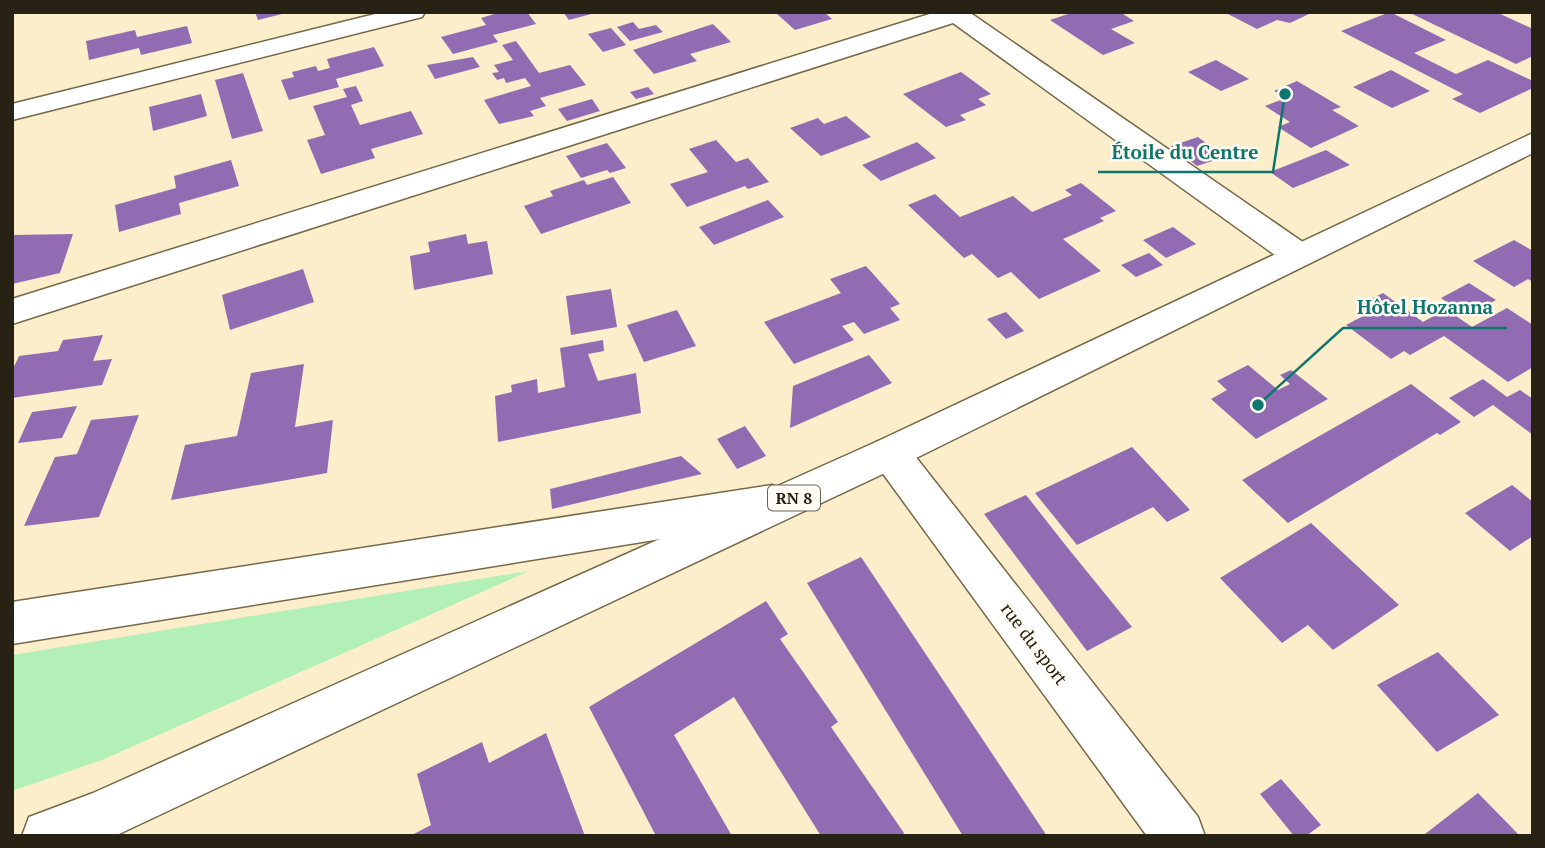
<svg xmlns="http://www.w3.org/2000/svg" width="1545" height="848" font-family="'PT Serif',serif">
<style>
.green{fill:#b2f0b8}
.building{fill:#916cb2}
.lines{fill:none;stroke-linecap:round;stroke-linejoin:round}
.minor-casing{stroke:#756848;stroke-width:3}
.major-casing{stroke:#756848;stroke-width:3}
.minor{fill:#fff;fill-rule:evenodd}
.major{fill:#fff;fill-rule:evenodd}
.labels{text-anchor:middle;stroke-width:5;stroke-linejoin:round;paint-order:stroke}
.shield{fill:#fffcf5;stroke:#686358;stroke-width:2}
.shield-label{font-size:16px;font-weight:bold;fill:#282215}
.street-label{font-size:18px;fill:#282215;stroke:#fffcf5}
.leader{fill:none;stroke:#0f766e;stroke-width:2.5}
.callout-dot{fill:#0f766e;stroke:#fffcf5;stroke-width:2.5}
.callout-label{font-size:19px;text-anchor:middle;font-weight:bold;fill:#0f766e;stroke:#fffcf5;stroke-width:5;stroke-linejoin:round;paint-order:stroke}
</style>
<rect width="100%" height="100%" fill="#fceeca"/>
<polygon class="green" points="529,571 102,760 12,791 12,655"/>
<g class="building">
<polygon points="255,12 286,12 286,13 258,20"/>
<polygon points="501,12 527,12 536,24 493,35 498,42 453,54 441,37 486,25 481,18"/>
<polygon points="563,12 595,12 595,13 569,20"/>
<polygon points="779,12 824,12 832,19 795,30 776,13"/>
<polygon points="1074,12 1120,12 1134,21 1111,29 1135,43 1103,55 1050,20"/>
<polygon points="1224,12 1305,12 1309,14 1290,23 1277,20 1257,29"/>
<polygon points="1390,12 1446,40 1414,53 1456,74 1488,60 1533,81 1533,88 1480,113 1452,99 1463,94 1341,31"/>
<polygon points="1408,12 1496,12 1533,29 1533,56 1516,64"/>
<polygon points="633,22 639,29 656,25 663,32 630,41 617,27"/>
<polygon points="713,24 731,42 690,54 697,61 654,74 633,50"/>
<polygon points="187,26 192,43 141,55 139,48 89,60 86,41 135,30 137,37"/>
<polygon points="611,28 626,45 603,52 588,34"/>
<polygon points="516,41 539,73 570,65 586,85 540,98 546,106 530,111 534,116 499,124 484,100 531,86 525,78 506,83 504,78 497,80 492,73 499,72 494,65 513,60 502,45"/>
<polygon points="374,47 384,66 336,79 339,87 289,100 281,80 294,77 292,72 316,66 318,71 330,68 327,59"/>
<polygon points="473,57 480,67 435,79 427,65"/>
<polygon points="1216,60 1249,79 1221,91 1188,72"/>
<polygon points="1391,70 1430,91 1392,108 1353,87"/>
<polygon points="961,72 991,94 978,99 986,105 960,115 966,120 946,127 903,94"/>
<polygon points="243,73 263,131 232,139 215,80"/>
<polygon points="1297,81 1341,107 1332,110 1359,126 1311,148 1278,127 1290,122 1265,106 1286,98 1274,91"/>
<polygon points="356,86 363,101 351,105 360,125 411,111 423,134 371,149 375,158 321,174 307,140 325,135 313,106 347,97 343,89"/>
<polygon points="648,87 654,94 636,99 630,92"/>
<polygon points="201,94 207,116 153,131 149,107"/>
<polygon points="592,99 600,111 567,121 558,109"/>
<polygon points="846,116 871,137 821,156 790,128 818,118 824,124"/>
<polygon points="1198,137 1225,157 1197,166 1171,146"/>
<polygon points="716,140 736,162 748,158 769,182 748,189 745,186 687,207 670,184 708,172 689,149"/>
<polygon points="917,142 936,158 881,181 862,165"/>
<polygon points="607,143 626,168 610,173 607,170 581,178 566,156"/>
<polygon points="1326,150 1350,165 1293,188 1270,172"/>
<polygon points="231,160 239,186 179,203 181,214 119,232 115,205 176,188 174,176"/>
<polygon points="613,177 631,203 541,234 524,206 553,196 550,191 584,180 587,185"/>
<polygon points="1081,183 1116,211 1100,218 1104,221 1063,239 1101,271 1039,299 1011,272 998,278 972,254 964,258 908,205 935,194 960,217 1013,196 1032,212 1072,195 1065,190"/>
<polygon points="768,200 784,217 714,245 699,227"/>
<polygon points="1173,227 1196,244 1166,258 1143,240"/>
<polygon points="73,234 60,273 12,284 12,235"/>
<polygon points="466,234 468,244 487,241 493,274 414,290 410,256 430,252 428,242"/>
<polygon points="1514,240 1533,251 1533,282 1528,279 1514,287 1473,261"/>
<polygon points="1149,253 1163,265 1136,277 1121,265"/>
<polygon points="866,266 900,304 890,308 900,320 864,334 854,322 842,326 854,340 794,364 764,322 841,293 830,279"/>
<polygon points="303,269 314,302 230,330 222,295"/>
<polygon points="1469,283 1496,300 1467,316 1441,298"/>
<polygon points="611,289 617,327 571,335 566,296"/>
<polygon points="1383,293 1423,322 1446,309 1472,327 1507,308 1533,325 1533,367 1508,382 1444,336 1410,355 1404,351 1391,359 1346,325 1367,314 1356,306"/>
<polygon points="677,310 696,346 644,362 627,325"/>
<polygon points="1006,312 1024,331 1006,339 987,319"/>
<polygon points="103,335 93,361 112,359 102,385 12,398 12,371 19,356 58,351 63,340"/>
<polygon points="603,340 604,351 588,354 598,381 636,373 641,413 498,442 495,396 512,392 511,385 537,379 538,393 565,387 560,348"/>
<polygon points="869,355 892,383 790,428 793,386"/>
<polygon points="304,364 295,427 333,420 327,473 171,500 185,445 237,436 251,373"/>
<polygon points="1248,365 1278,390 1290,384 1280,375 1291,370 1328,399 1256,439 1211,399 1227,390 1217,381"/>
<polygon points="1483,379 1507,397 1520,390 1533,399 1533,435 1493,405 1474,417 1449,398"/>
<polygon points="1411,384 1461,422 1440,435 1437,433 1288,523 1242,480"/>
<polygon points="77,406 62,438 18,443 32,412"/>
<polygon points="139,415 99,517 24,526 55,457 77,454 91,420"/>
<polygon points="745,426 766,456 737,469 717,439"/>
<polygon points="1132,447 1190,510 1167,522 1153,507 1077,545 1035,493"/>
<polygon points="681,456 702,474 552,509 550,489"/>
<polygon points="1512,485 1533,502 1533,536 1510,551 1465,513"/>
<polygon points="1026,495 1067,547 1132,627 1087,651 984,514"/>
<polygon points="1311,523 1399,605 1333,650 1308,625 1282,643 1220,578"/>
<polygon points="861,557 1047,836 963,836 807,583"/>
<polygon points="766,601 788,634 780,639 838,722 831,727 904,833 901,836 821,836 734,697 674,735 732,836 656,836 589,707"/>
<polygon points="1438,652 1499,715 1437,752 1377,685"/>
<polygon points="546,733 585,836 410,836 431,825 417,774 482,742 489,763"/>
<polygon points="1281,779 1321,825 1306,836 1294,836 1260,794"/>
<polygon points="1478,793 1520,836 1425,834"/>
</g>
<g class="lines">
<g class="minor-casing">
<g id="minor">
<polygon points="383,12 425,12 422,17 12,120 12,104"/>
<polygon points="936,12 969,12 1310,247 1314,255 1310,263 1298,266 1286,263 953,23 12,324 12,299"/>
<polygon points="890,437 904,442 1198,817 1205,836 1147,836 876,464 870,453 876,442"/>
<polygon points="772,485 787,491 793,503 787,515 772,521 12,644 12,602"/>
</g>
</g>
<g class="major-casing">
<polygon id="major" points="1533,133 1533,153 904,464 119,834 22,836 29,817 93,793 876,442"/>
</g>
<use href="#minor" class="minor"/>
<use href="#major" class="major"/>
</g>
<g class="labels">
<rect class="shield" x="768" y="485.5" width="52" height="25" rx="5"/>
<g class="shield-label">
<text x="794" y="504">RN 8</text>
</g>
<g class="street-label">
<text transform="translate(1034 644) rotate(53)" y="6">rue du sport</text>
</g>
</g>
<path class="leader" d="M1285 94L1273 172H1098M1258 405L1343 328H1507"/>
<g class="callout-dot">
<circle cx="1285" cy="94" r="7"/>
<circle cx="1258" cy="405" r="7"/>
</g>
<g class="callout-label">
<text x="1185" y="159">Étoile du Centre</text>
<text x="1425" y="314">Hôtel Hozanna</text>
</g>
<rect width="1545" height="848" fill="none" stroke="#282215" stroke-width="28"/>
</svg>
